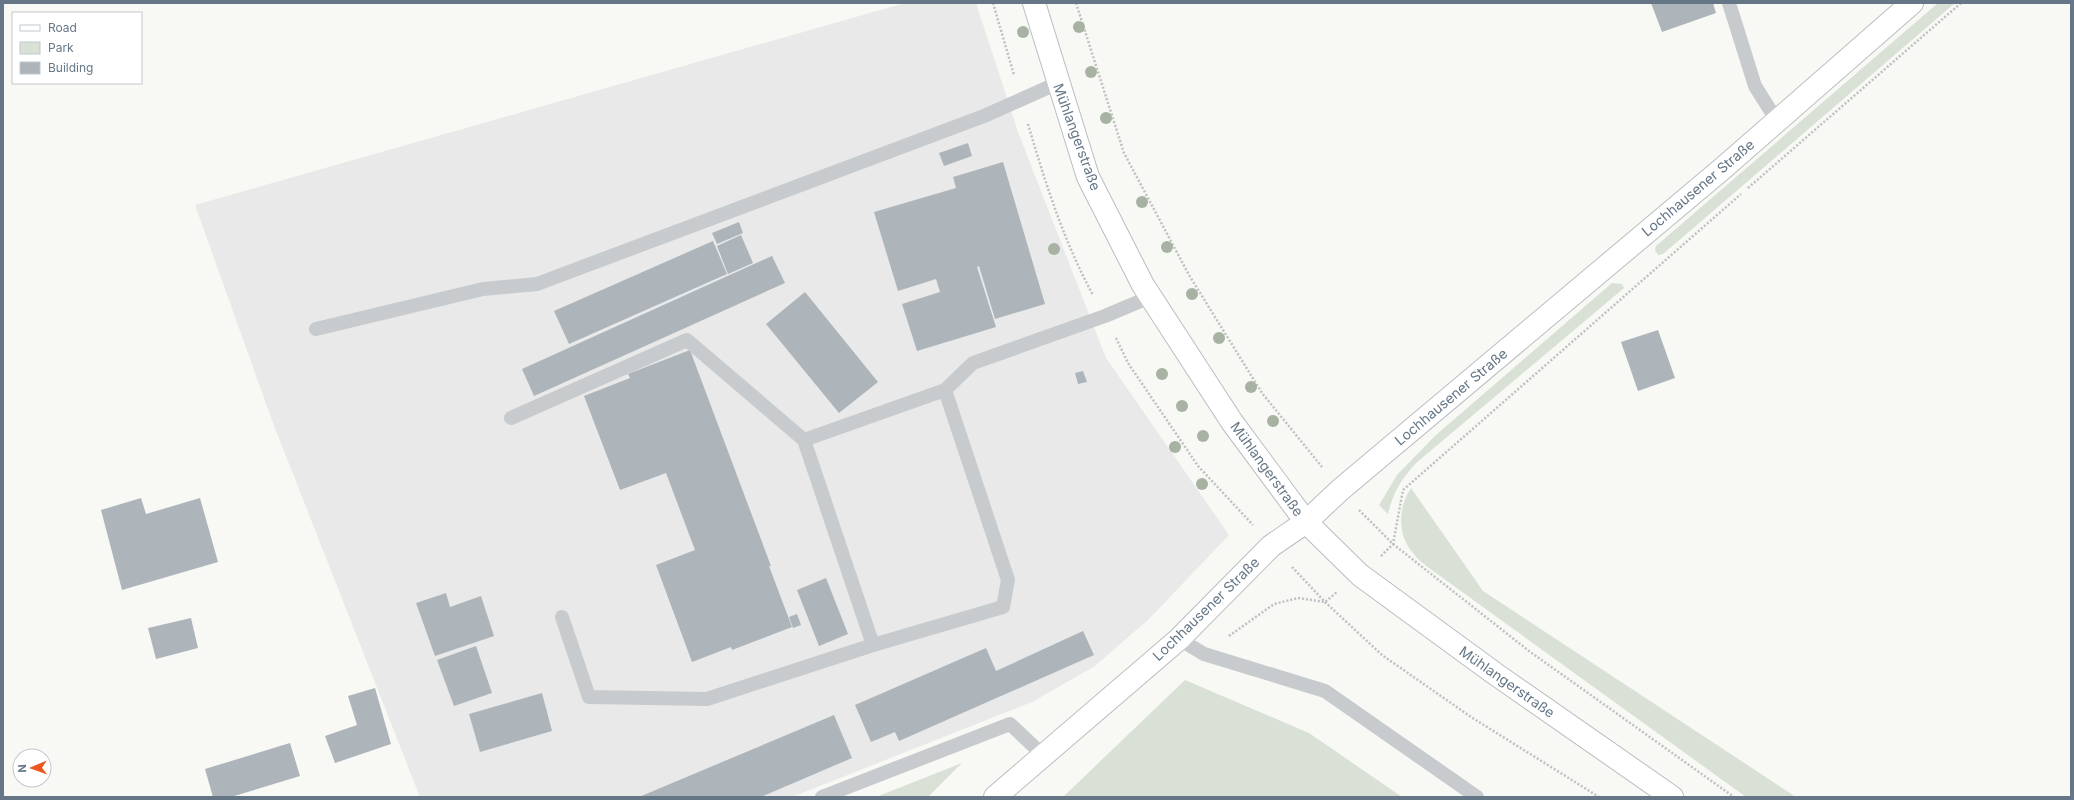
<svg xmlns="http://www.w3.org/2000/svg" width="2074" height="800" font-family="Inter,sans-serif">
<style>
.built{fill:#e8e9e8}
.green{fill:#d9e0d5}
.building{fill:#adb5bb}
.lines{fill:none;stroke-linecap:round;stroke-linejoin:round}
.secondary-casing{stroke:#b9bec3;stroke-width:24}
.path{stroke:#bec1c3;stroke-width:2.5;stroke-dasharray:2 2;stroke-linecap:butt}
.lane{stroke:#c7cbce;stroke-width:14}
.secondary{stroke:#fff;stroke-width:22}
.tree{fill:#a7b2a3}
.labels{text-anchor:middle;stroke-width:4;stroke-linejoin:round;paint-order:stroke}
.street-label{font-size:14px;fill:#657787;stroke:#fff}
</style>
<rect width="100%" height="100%" fill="#f8f8f4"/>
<polygon class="built" points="905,3 976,3 1018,132 1106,358 1229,535 1149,619 1095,666 1032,702 792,797 420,797 273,423 195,205"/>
<g class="green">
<polygon points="1938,3 1955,3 1663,254 1658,255 1655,250 1656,246"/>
<path d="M1612,283L1622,284L1624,288L1416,463C1400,481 1394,491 1388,514L1379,505L1397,475L1436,435Z"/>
<path d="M1411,488L1483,591L1796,797H1746L1429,568C1423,563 1417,559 1413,553C1397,535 1398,507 1411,488Z"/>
<polygon points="1185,680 1309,733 1402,797 1063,797"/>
<polygon points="962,763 928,797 876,797"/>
</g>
<g class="building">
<polygon points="1651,3 1713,3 1716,13 1662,32"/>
<polygon points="968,143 972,156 944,166 939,153"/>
<polygon points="1003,162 1045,304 995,319 979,266 977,267 996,327 917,351 902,304 940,292 936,279 898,291 874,212 956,188 953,177"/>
<polygon points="739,222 743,233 717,244 712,233"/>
<polygon points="741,235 753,263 728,274 717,246"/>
<polygon points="713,241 727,274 569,344 554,311"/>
<polygon points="772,256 785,283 534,396 522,369"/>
<polygon points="805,292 878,382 839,413 766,324"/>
<polygon points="1658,330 1675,378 1638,391 1621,342"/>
<polygon points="690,350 771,566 769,566 792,627 732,650 731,647 692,662 656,565 695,550 666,473 620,490 584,396 630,378 628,374"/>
<polygon points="1083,371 1087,382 1078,384 1075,373"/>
<polygon points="141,498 146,514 200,498 218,562 122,590 101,510"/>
<polygon points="826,578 848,634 819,646 797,590"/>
<polygon points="446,593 450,607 481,596 494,636 435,656 416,603"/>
<polygon points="797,614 801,625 793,628 789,617"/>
<polygon points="191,618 198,648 156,659 148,628"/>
<polygon points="1083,631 1094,655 899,741 895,732 871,742 855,705 986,648 996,671"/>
<polygon points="476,646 492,693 454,706 437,660"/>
<polygon points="375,688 391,744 335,763 325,736 357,725 348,696"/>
<polygon points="542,693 552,731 480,752 469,714"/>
<polygon points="834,715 852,758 761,797 639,797"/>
<polygon points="290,743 300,776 231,797 213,797 205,769"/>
</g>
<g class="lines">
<g class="secondary-casing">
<g id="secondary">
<polyline points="1034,3 1088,177 1143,285 1232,422 1306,522 1360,575 1494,673 1672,797"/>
<polyline points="995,797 1179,639 1271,546 1306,522 1340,490 1722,169 1912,3"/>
</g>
</g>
<g class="path">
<polyline points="993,3 1014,75"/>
<polyline points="1076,3 1124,153 1189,275 1262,393 1322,467"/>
<path d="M1028,124C1045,182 1064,242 1093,295"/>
<polyline points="1748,188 1961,3"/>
<polyline points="1116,338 1128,363 1198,466 1253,525"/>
<polyline points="1359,510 1393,544 1529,651 1734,797"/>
<polyline points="1381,556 1393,544 1403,490 1741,194"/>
<polyline points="1292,567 1325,602 1382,655 1471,717 1599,797"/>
<polyline points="1229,636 1274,604 1298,598 1325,602 1337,592"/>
</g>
<g class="lane">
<polyline points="1729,3 1755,86 1777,121"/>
<polyline points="316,329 483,289 537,284 984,116 1058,83"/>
<polyline points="945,390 804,440 873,645 1003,607 1008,580 945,390 973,363 1105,316 1150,297"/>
<polyline points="511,418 687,340 804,440"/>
<polyline points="562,617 589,697 707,699 873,645"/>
<polyline points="1179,639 1204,654 1325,691 1477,797"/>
<polyline points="822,797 1010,724 1043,755"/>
</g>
<use href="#secondary" class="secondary"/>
</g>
<g class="tree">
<circle cx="1079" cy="27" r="6"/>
<circle cx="1023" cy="32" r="6"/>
<circle cx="1091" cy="72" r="6"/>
<circle cx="1106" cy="118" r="6"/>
<circle cx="1142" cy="202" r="6"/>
<circle cx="1167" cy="247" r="6"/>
<circle cx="1054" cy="249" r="6"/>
<circle cx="1192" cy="294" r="6"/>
<circle cx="1219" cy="338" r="6"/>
<circle cx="1162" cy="374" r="6"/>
<circle cx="1251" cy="387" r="6"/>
<circle cx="1182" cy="406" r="6"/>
<circle cx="1273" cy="421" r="6"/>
<circle cx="1203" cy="436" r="6"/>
<circle cx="1175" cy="447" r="6"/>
<circle cx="1202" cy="484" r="6"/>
</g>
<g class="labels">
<g class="street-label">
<text transform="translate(1077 137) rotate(70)" y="5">Mühlangerstraße</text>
<text transform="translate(1698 188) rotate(-40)" y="5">Lochhausener Straße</text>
<text transform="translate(1451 397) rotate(-40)" y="5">Lochhausener Straße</text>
<text transform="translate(1267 469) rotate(54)" y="5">Mühlangerstraße</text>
<text transform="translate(1206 609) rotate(-44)" y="5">Lochhausener Straße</text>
<text transform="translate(1507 682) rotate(35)" y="5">Mühlangerstraße</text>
</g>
</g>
<rect width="2074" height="800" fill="none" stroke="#657787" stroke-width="8"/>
<rect x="12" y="12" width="130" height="72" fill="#ffffff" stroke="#c1c9cf"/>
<rect x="20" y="25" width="20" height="6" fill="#ffffff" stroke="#c1c9cf"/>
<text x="48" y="32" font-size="12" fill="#657787">Road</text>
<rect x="20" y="42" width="20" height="12" fill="#d9e0d5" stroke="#c1c9cf"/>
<text x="48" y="52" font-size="12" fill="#657787">Park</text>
<rect x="20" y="62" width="20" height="12" fill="#adb5bb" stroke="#c1c9cf"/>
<text x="48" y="72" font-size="12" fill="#657787">Building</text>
<g transform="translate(32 768) rotate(268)"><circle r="19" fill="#ffffff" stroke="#c1c9cf"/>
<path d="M0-3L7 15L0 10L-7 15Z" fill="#ec5620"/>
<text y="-6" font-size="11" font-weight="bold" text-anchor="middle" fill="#657787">N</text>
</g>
</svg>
